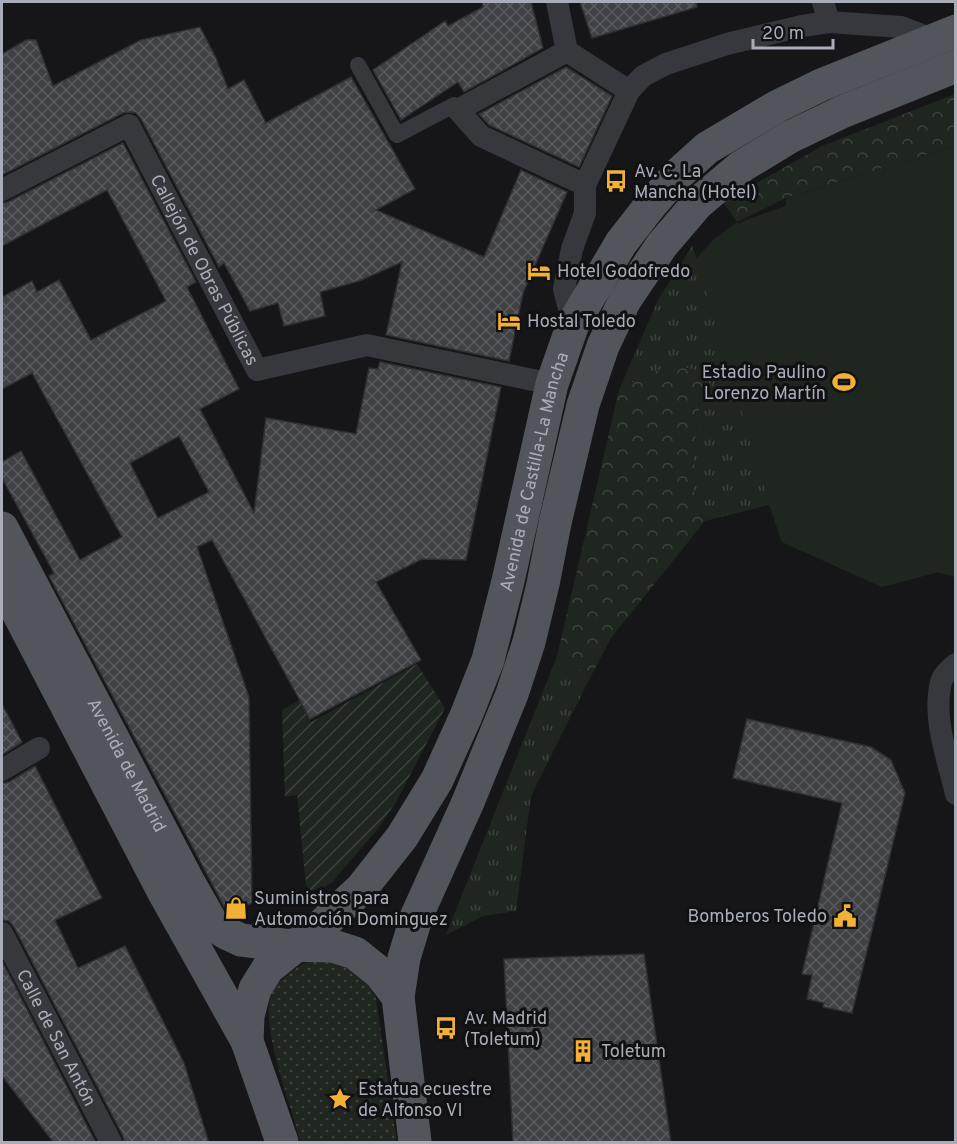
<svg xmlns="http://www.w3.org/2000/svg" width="957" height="1144" font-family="Overpass,sans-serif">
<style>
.grass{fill:url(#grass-tufts)}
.forest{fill:url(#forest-crowns)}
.park{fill:url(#park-dots)}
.garden{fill:url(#garden-furrows)}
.pitch{fill:#1e261f}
.building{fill:url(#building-cross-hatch);stroke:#303034;stroke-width:1.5;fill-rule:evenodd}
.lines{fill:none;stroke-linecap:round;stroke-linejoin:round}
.pedestrian{stroke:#37383d;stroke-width:16}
.minor{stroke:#37383d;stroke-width:22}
.primary{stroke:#53555c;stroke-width:33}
.labels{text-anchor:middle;stroke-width:6;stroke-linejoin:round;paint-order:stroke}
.poi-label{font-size:18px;fill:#a8adb8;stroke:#111113;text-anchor:start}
.street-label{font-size:18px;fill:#a8adb8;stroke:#111113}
</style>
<defs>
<pattern id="grass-tufts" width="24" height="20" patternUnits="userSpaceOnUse" patternTransform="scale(1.5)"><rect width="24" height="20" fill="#1e261f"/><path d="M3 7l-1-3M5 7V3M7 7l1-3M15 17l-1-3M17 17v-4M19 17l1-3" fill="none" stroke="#3c433d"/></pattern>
<pattern id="forest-crowns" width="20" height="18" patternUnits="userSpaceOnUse" patternTransform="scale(1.5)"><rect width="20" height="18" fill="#1e261f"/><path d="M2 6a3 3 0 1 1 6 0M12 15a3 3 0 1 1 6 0" fill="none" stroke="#3c433d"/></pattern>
<pattern id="park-dots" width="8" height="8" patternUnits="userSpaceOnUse" patternTransform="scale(1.5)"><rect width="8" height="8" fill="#1e261f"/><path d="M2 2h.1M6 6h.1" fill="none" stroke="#3c433d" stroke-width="1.8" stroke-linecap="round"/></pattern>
<pattern id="garden-furrows" width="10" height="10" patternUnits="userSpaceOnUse" patternTransform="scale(1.5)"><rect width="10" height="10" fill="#1e261f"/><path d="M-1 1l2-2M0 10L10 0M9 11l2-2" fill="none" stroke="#3c433d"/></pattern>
<pattern id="building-cross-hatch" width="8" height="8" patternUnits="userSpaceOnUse" patternTransform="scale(1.5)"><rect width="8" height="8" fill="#404145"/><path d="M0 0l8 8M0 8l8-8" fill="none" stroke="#595a5e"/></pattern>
</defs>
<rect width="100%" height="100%" fill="#161618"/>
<g class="grass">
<polygon points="737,222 955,577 938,572 882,587 782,542 769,505 705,521 694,495 694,451 700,401 706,379 655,371 619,390 658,300 692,246 697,259 712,241"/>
<polygon points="557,656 591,676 531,796 516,911 483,916 446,935"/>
</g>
<g class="forest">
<polygon points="955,94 955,146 786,198 737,222 723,202 822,146"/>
<polygon points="683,367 702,371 706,378 700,401 694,451 694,495 705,521 611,638 591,676 557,656 619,390 655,371"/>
</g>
<path class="park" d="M310,960L336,961L362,974L376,998L397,1142H300C293,1107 255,1019 274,989C284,975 296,968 310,960Z"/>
<polygon class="garden" points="417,664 445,708 396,802 377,830 332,882 323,888 310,891 306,885 297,795 285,797 282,710 300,700 311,722"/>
<path class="pitch" d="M955,146V577L938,572L882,587L782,542L769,504L696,259C725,224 745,220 786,206V198Z"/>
<g class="building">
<polygon points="482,2 531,2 543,48 464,92 458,82 401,120 373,70 445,21 448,26 483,7"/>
<polygon points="580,2 696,2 697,7 592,38"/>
<polygon points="200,27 216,58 228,89 244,80 266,123 351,77 415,189 376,210 484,257 521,170 567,192 523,293 509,361 386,335 402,262 359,281 320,292 325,316 284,326 278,303 250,311 224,263 219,267 141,119 136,113 129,112 123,113 2,175 2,54 26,40 36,40 53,86 141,40"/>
<polygon points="566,67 612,96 579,167 489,125 479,114"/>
<path d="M123,143L196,282L187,287L239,389L200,409L254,513L266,418L356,434L369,368L378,369L380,362L501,387L466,560L422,559L376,582L421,660L310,719L212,540L197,547L249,697L252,903L227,912L49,576L54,573L2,478V462L21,451L80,560L122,537L32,373L2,389V297L32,281L37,292L59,280L91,340L166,301L107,190L2,246V203L8,202ZM179,436L209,492L158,518L130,463Z"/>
<polygon points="2,704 22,742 2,755"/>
<polygon points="747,719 871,747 891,760 905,793 852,1013 823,1007 824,1003 807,999 812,975 802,974 842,803 733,778"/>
<polygon points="35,766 102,898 55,920 78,968 125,946 184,1063 209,1143 124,1143 123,1136 14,927 9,921 2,920 2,783 9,782"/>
<polygon points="644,954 671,1143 513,1143 504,959"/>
<polygon points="2,961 96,1143 54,1143 2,1076"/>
</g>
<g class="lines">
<polyline class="pedestrian" points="358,65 397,135 454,105 458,110"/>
<g class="minor">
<polyline points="557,2 567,51"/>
<polyline points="823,2 829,22"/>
<polyline points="585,185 481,136 458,110 567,51 629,91"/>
<path id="s1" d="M2,190L129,125L257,370L367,345L552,384"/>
<polyline points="573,324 564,289 572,249 585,213 585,185 629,91 643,76 666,64 727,44 802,26 829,22 901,27 935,40"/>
<path d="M956,664C950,669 943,675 941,682C932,719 948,759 956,794"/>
<polyline points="2,770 39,748"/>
<path id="s2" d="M2,933L111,1142"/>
</g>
<g class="primary">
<path id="s3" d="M2,528L187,879L213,925L226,933L241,940L283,945L333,946L355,953L380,973L398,997L415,1142"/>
<polyline points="2,582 163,891 247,1041 282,1142"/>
<polyline points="398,997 404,958 417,915 468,802 512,694 529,642 543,584 555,523 583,405 603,346 625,300 662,245 698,203 742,166 790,137 842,112 956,66"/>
<path id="s4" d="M247,1041L248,1016L255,989L268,968L323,924L361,889L402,837L437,780L466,716L488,660L508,581L552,384L573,324L621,243L649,207L677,175L707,148L778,106L821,85L956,31"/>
</g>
</g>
<defs>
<g id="bus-bare" transform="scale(1.8)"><path d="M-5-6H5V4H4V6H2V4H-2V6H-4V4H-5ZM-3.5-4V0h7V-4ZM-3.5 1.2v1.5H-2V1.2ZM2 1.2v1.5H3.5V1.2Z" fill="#f2b134" stroke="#111113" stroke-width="2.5" paint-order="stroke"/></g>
<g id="hotel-bare" transform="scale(1.8)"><path d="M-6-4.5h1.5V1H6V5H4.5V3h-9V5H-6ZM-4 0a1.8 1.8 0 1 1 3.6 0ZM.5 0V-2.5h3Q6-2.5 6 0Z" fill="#f2b134" stroke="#111113" stroke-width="2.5" paint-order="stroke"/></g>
<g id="stadium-bare" transform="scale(1.8)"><path d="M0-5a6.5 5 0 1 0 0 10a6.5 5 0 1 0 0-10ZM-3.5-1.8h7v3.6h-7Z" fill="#f2b134" stroke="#111113" stroke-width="2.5" paint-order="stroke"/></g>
<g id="shop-bare" transform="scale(1.8)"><path d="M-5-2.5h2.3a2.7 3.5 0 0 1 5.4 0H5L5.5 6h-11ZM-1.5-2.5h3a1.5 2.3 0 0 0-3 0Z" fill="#f2b134" stroke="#111113" stroke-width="2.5" paint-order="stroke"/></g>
<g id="civic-bare" transform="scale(1.8)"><path d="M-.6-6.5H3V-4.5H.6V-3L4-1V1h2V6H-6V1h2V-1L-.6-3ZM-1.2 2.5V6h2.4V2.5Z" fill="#f2b134" stroke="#111113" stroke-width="2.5" paint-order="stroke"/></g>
<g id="building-bare" transform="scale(1.8)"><path d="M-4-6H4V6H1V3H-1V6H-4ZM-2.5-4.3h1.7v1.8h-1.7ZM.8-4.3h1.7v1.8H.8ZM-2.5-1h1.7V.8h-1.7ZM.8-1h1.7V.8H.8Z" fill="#f2b134" stroke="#111113" stroke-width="2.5" paint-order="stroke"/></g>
<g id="sight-bare" transform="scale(1.8)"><path d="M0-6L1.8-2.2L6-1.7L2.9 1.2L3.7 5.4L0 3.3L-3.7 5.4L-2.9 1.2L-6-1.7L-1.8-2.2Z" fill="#f2b134" stroke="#111113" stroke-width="2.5" paint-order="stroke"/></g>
</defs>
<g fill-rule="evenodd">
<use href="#bus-bare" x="616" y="181"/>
<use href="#hotel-bare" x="539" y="271"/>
<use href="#hotel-bare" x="509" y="321"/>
<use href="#stadium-bare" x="844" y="382"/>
<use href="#shop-bare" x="236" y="908"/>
<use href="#civic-bare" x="845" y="916"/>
<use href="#bus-bare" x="446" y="1028"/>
<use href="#building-bare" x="583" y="1051"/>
<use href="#sight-bare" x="340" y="1099"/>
</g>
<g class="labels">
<g class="poi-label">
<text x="634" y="177">Av. C. La<tspan x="634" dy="21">Mancha (Hotel)</tspan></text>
<text x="557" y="277">Hotel Godofredo</text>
<text x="527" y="327">Hostal Toledo</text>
<text x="826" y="378" text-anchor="end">Estadio Paulino<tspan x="826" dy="21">Lorenzo Martín</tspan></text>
<text x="254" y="904">Suministros para<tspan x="254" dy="21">Automoción Dominguez</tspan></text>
<text x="827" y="922" text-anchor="end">Bomberos Toledo</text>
<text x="464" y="1024">Av. Madrid<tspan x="464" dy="21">(Toletum)</tspan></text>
<text x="601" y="1057">Toletum</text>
<text x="358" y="1095">Estatua ecuestre<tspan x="358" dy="21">de Alfonso VI</tspan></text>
</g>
<g class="street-label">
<text dy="6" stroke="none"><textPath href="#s1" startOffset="306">Callejón de Obras Públicas</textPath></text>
<text dy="6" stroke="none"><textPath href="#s4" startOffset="657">Avenida de Castilla-La Mancha</textPath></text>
<text dy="6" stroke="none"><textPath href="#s3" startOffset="268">Avenida de Madrid</textPath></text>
<text dy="6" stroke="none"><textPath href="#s2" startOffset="118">Calle de San Antón</textPath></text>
</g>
</g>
<rect width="957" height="1144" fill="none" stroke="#a8adb8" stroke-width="6"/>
<path d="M753 39v9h80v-9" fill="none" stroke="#a8adb8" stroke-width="3"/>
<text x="762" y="39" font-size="18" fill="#a8adb8" stroke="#111113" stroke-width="4.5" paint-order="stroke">20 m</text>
</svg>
